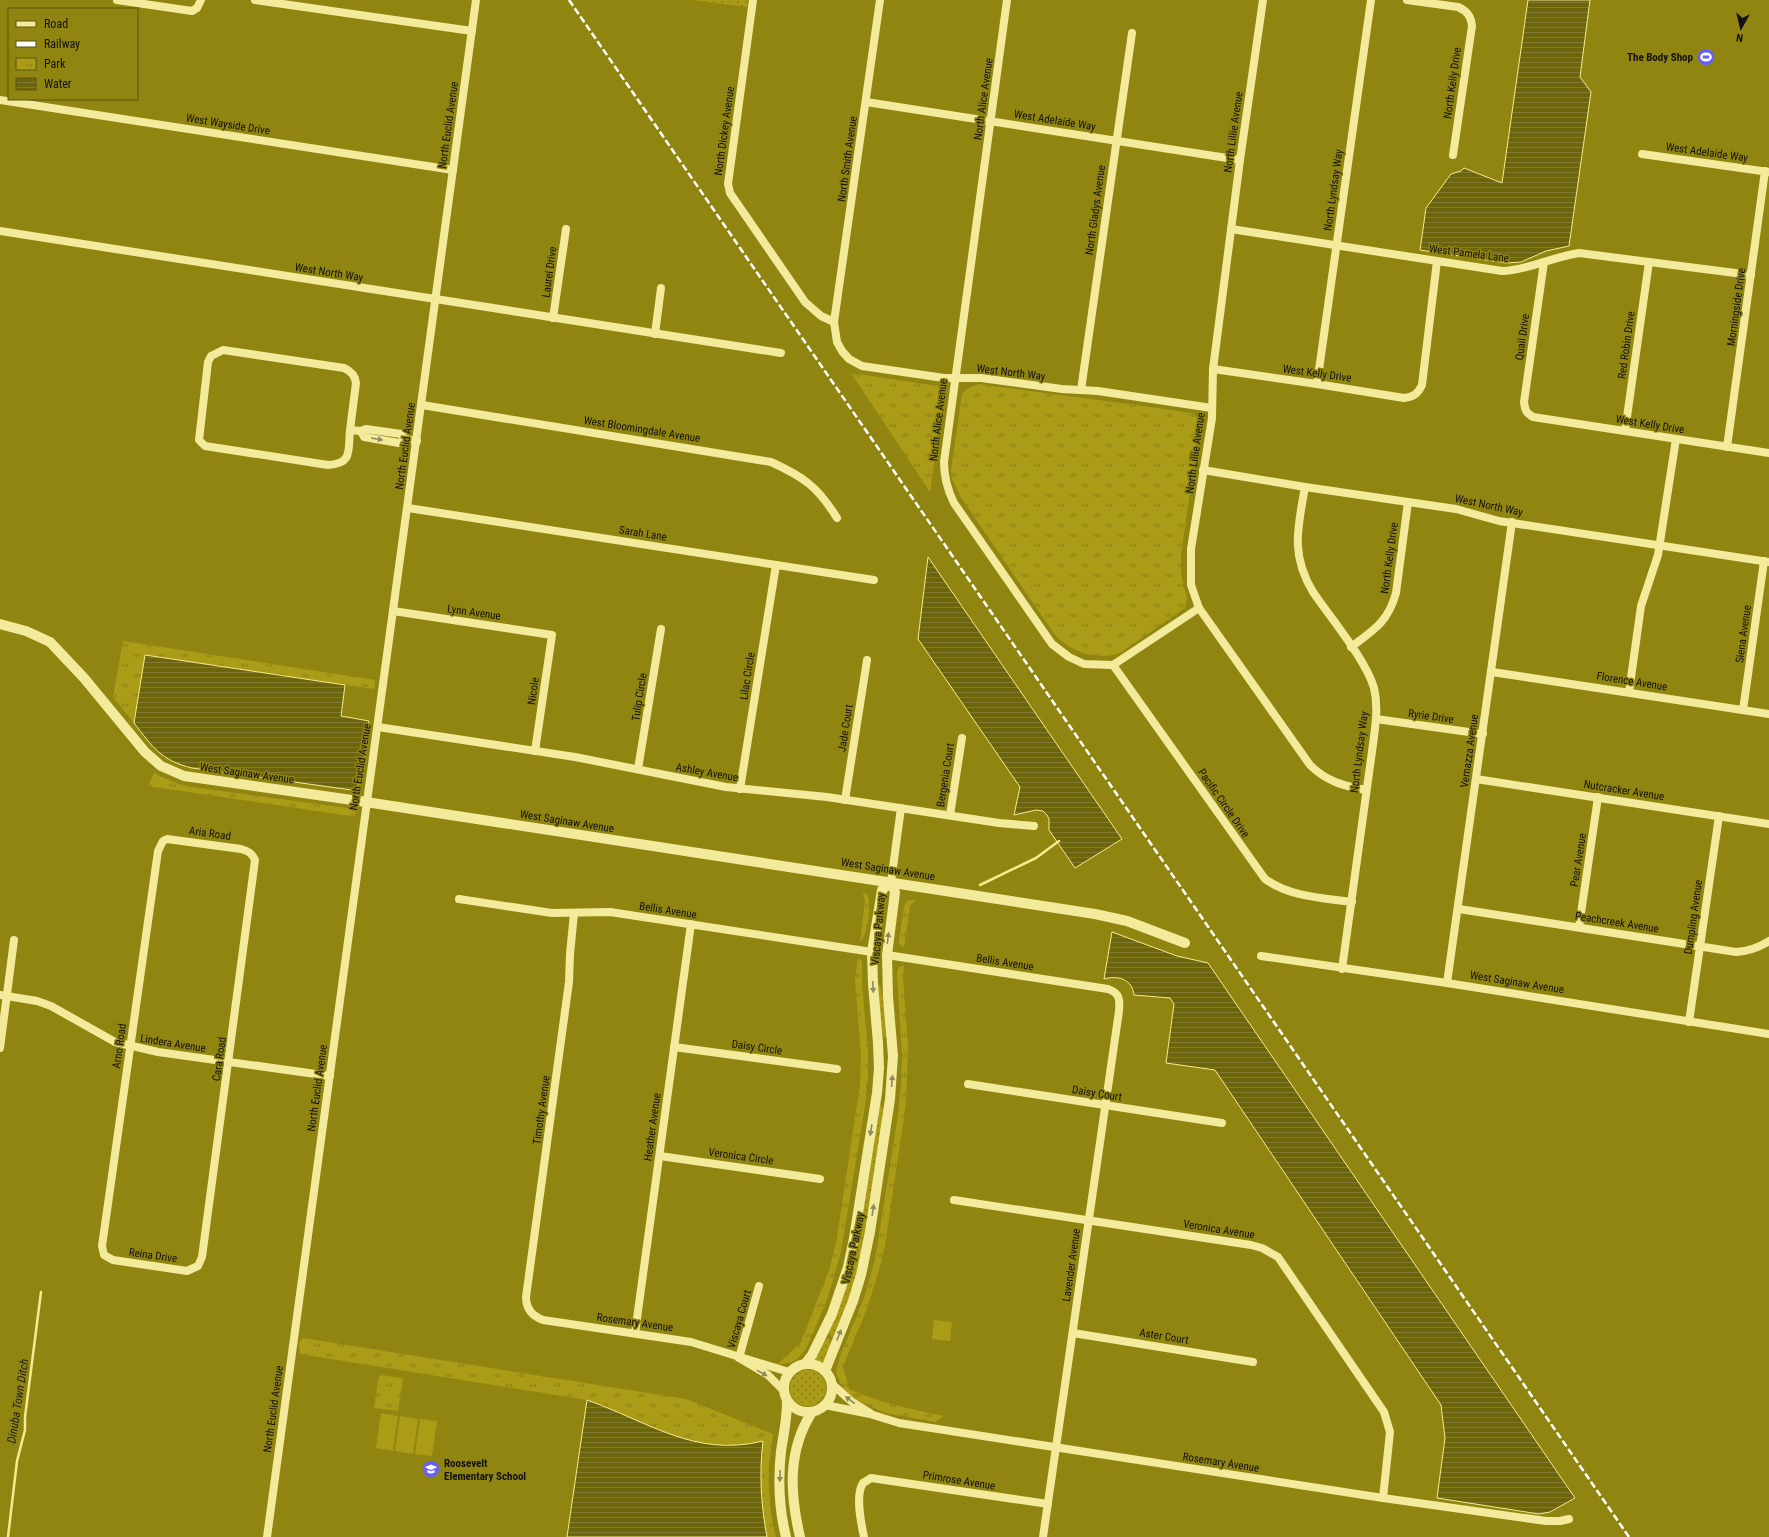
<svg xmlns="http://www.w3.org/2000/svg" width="1769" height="1537" font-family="'Roboto Condensed',sans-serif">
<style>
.grass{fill:url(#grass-dots)}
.park{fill:url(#park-tufts)}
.pitch{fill:#ab9c18}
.water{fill:url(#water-rules);stroke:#f6ea8e}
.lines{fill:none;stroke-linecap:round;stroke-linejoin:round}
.stream{stroke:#f6ea8e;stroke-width:2.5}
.minor{stroke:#f3ea9c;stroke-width:8}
.tertiary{stroke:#f3ea9c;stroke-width:10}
.rail{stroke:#fff;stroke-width:2.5;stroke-dasharray:7 3;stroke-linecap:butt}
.oneway{fill:#8d885d}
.labels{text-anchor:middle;stroke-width:3;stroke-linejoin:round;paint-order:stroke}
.poi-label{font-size:11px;font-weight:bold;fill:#111;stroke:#918511;text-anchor:end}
.street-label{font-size:11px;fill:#111;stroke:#918511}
.water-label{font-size:12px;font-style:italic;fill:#1d1c19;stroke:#918511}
</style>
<defs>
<pattern id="grass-dots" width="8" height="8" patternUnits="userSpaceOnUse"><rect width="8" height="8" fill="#ab9c18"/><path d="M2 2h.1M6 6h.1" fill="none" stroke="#8a7e14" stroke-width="1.8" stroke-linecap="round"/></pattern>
<pattern id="park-tufts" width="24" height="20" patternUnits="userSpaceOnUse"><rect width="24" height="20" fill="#ab9c18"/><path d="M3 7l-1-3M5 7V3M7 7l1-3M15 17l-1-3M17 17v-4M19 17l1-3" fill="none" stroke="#8a7e14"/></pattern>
<pattern id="water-rules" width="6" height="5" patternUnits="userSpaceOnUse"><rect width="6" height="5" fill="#6d650a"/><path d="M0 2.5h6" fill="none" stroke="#807a36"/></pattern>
</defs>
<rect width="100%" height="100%" fill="#918511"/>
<g class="grass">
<polygon points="692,0 748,0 747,7"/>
<polygon points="876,985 880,985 885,1008 888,1037 884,1037 880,1022"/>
<polygon points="880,1103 884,1110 865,1240 854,1288 833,1337 826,1334 838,1307"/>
<polygon points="825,1337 832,1341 824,1363 814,1359"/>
<circle cx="808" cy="1388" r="18"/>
</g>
<g class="park">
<polygon points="851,373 937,386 942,389 944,393 930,492"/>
<path d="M979,384C1051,395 1123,402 1195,414L1200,422L1181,555V574L1187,599L1185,608L1120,653C1097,661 1071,652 1055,635L960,496L952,479L951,470L962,394L969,388Z"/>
<polygon points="123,641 375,680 374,689 145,655 134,723 113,697"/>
<polygon points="154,773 178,784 191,787 348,808 355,812 357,817 148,786"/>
<path d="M863,892L867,894C872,902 868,935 860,942L865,902Z"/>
<polygon points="910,900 915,900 910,906 904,948 899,944 899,941 904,907 906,902"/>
<polygon points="858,958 862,961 862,986 868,1050 868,1075 865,1106 841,1252 827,1300 806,1349 798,1358 792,1362 777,1365 801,1342 830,1268 837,1237 860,1085 861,1055 855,980"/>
<path d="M904,965L903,979L908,1046L906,1103L885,1245L880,1267L867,1309L843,1366L849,1389C881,1403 909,1409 944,1416L935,1422L886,1413L855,1400L843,1389L836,1372L840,1356L864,1298L875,1260L898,1115L901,1083L902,1055L897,974L898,968Z"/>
<path d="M303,1338L686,1399L773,1434C772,1444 770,1455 769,1465C768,1489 770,1514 776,1537H767L762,1508L760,1482L762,1441C695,1458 647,1421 587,1400L300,1354L299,1343Z"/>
<polygon points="379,1375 403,1378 398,1411 374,1408"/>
</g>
<g class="pitch">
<polygon points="934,1320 952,1322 950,1341 932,1339"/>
<polygon points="381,1413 398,1416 393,1451 376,1448"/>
<polygon points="400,1416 418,1419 413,1454 395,1451"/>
<polygon points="420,1419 437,1421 432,1456 415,1454"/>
</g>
<g class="water">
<polygon points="1528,0 1590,0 1580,77 1591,92 1569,246 1546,251 1521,262 1506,263 1420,250 1426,208 1451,174 1461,171 1464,168 1502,183"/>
<polygon points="928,557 1122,839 1075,868 1049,830 1049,819 1047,815 1043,811 1036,810 1014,815 1020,787 918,639"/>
<path d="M145,655L345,685L341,716L369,721L361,782L352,790L192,768C160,760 153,747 134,723Z"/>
<path d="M1112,932L1177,956L1208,963L1575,1498L1550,1512L1539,1514L1437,1498L1445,1438L1441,1405L1215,1070L1166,1063L1174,1004L1170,998L1134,995C1132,979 1118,975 1104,979Z"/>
<path d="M587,1400C647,1421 695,1458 763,1441C759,1474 761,1505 767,1537H567Z"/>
</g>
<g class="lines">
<g class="stream">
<polyline points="980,885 1036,858 1059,841"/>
<polyline points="8,1537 17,1461 25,1430 25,1417 41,1292"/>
</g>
<g class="minor">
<polyline points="117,0 192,11 197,8 201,0"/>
<polyline points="255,0 472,31"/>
<polyline points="753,0 728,184 730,193 805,302 821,316 834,322"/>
<polyline points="880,0 834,322 837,342 842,351 849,359 862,366 944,378 981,378 1062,389 1098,391 1212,408"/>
<path d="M1007,0L944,462C944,478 947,489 954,503L1052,644L1069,657L1084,664L1113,665L1199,608"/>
<path d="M1263,0L1240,160L1213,369L1212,418L1191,549V585L1199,608L1310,765C1326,781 1343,786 1366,790"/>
<path d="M1407,0L1458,7C1467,11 1471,16 1472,26L1453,155"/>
<polyline points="0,100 453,170"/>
<polyline points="866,102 1240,160"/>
<polyline points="1642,154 1769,172"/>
<path d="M1231,229L1502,271C1529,270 1552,257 1579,253L1751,275"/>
<polyline points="0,231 781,353"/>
<path d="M1544,262L1524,402C1525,410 1526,413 1533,417L1769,453"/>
<polyline points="553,318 566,229"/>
<polyline points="655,334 661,288"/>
<path d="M1213,369L1317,384L1404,398C1413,397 1418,394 1422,385L1437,261"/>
<polyline points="1317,384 1371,0"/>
<polyline points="1081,390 1132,33"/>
<path d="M422,405L771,462C804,477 818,487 837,518"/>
<path d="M350,430L356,383C355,375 351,371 344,368L223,350L211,356L208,362L199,440L205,446L328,465C353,464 348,450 350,430L361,431"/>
<polyline points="1625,431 1649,262"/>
<polyline points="405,439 401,434 366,429 361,431 364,437 399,443 405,439 417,441"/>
<polyline points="1727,447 1765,171"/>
<polyline points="1203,470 1305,487 1456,509 1499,521 1769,562"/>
<path d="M1305,487C1298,527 1290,554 1313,592C1330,617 1366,660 1374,688C1378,704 1376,721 1374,737L1342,969"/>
<polyline points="408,508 874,580"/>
<polyline points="393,611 552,635 535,751"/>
<path d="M1351,647C1374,630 1388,622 1396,593L1408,502"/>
<path d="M1113,665L1265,879C1290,897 1322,898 1352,902"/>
<polyline points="1492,672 1769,714"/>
<polyline points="1629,692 1641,606 1658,555 1676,439"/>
<polyline points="1743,710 1764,561"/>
<polyline points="1376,719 1483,734"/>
<polyline points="378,727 575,757 726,787 827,797 999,823 1034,826"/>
<polyline points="638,769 661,629"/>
<polyline points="1476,779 1769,824"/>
<polyline points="740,789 776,565"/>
<polyline points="845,800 867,660"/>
<polyline points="950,815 962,738"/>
<path d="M167,839L241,849C248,851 252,853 255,860L202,1257L198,1266L187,1271L113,1260L104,1255L102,1246L158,851L163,841Z"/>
<polyline points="891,882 901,808"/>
<polyline points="459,899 552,913 610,912 872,952"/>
<path d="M1459,909L1736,952C1749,951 1758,948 1769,941"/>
<path d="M574,913L570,954L569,982L526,1297C526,1309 532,1316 543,1320L691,1342L789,1372"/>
<polyline points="1579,927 1598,797"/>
<path d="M887,955L1108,989C1120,993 1120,1000 1119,1011L1043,1537"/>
<polyline points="1261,956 1447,983 1769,1034"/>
<polyline points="1447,983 1512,522"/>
<polyline points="0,995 37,1001 51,1006 115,1042 158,1052 330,1076"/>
<polyline points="1689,1022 1719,816"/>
<polyline points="674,1047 837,1069"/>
<polyline points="0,1048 14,940"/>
<polyline points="968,1084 1222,1123"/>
<polyline points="660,1156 820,1179"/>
<polyline points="954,1200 1251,1245 1262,1248 1278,1257 1384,1412 1390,1432 1383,1498"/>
<polyline points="635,1333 691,924"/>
<polyline points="1073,1333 1253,1362"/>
<polyline points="739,1358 759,1286"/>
<polyline points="741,1359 768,1375 783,1390"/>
<polyline points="832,1384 852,1402 870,1413"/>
<polyline points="825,1405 870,1414 899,1423 1383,1498 1546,1521 1560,1521 1569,1519"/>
<polyline points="267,1537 476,0"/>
<path d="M864,1537C861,1523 855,1495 863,1483L871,1478L1048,1504"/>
</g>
<g class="tertiary">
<polyline points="0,624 26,631 50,642 84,678 145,752 161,766 184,776 366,802 1095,914 1127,921 1185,943"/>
<circle cx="808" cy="1388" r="24"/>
<polyline points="805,1364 812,1355 832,1314 848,1267 854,1238 877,1093 879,1068 878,1043 873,984 872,952 882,890 891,882"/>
<polyline points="825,1371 853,1301 861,1275 870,1232 890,1099 893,1056 888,997 887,955 895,892 891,882"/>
<path d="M786,1537C779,1509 778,1479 781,1451C784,1432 787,1420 787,1401"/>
<path d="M800,1537C790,1494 787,1451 812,1412"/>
</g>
<polyline class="rail" points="569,0 1629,1537"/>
</g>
<defs><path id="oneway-solid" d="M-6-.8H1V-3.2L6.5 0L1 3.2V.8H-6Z"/></defs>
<g class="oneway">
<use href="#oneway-solid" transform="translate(377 439) rotate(10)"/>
<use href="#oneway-solid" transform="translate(888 938) rotate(-83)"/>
<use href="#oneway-solid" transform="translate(873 987) rotate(87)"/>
<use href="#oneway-solid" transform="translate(892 1081) rotate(-85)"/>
<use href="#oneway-solid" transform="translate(871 1130) rotate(99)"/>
<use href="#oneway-solid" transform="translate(873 1210) rotate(-81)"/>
<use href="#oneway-solid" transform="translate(839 1335) rotate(-68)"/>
<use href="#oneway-solid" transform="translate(762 1373) rotate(29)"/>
<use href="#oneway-solid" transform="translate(850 1400) rotate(-143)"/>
<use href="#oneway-solid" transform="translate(780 1476) rotate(92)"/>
</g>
<defs>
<g id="stadium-disc" transform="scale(0.9)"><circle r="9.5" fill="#675eff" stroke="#918511"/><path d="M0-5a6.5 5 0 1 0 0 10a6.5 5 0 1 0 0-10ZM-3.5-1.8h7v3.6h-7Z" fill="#fff"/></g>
<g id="school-disc" transform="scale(0.9)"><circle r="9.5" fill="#675eff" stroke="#918511"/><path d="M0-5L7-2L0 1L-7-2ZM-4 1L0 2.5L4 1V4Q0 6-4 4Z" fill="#fff"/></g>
</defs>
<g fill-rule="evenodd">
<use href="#stadium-disc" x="1706" y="57"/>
<use href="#school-disc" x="431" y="1469"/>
</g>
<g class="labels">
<g class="poi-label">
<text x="1693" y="61">The Body Shop</text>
<text x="444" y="1467" text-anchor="start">Roosevelt<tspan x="444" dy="13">Elementary School</tspan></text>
</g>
<g class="street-label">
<text transform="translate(1452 83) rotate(-82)" y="4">North Kelly Drive</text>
<text transform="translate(983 99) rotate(-82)" y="4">North Alice Avenue</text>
<text transform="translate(1055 120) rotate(9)" y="4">West Adelaide Way</text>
<text transform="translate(228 124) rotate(9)" y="4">West Wayside Drive</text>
<text transform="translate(448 125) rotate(-82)" y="4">North Euclid Avenue</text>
<text transform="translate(724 131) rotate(-82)" y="4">North Dickey Avenue</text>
<text transform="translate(1233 132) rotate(-82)" y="4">North Lillie Avenue</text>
<text transform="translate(1707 152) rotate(8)" y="4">West Adelaide Way</text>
<text transform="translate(847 159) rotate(-82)" y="4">North Smith Avenue</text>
<text transform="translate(1333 190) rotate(-82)" y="4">North Lyndsay Way</text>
<text transform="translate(1095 210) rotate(-82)" y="4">North Gladys Avenue</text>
<text transform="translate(1469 253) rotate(7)" y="4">West Pamela Lane</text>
<text transform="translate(329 272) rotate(9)" y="4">West North Way</text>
<text transform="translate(549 272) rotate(-82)" y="4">Laurel Drive</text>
<text transform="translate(1736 307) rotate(-82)" y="4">Morningside Drive</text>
<text transform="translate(1522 337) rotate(-82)" y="4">Quail Drive</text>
<text transform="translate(1626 345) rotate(-82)" y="4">Red Robin Drive</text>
<text transform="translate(1011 372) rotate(7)" y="4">West North Way</text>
<text transform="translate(1317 373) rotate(8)" y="4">West Kelly Drive</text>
<text transform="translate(938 420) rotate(-83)" y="4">North Alice Avenue</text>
<text transform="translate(1650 424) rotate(9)" y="4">West Kelly Drive</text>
<text transform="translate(642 429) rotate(9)" y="4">West Bloomingdale Avenue</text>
<text transform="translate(405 446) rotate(-82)" y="4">North Euclid Avenue</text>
<text transform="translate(1195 453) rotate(-82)" y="4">North Lillie Avenue</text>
<text transform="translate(1489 505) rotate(12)" y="4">West North Way</text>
<text transform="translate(643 533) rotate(9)" y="4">Sarah Lane</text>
<text transform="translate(1389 558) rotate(-82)" y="4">North Kelly Drive</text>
<text transform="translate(474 612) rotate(8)" y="4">Lynn Avenue</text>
<text transform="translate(1743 634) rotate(-82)" y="4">Siena Avenue</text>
<text transform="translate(747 676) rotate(-81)" y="4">Lilac Circle</text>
<text transform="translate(1632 681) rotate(9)" y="4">Florence Avenue</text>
<text transform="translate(533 691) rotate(-82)" y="4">Nicole</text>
<text transform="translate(639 697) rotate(-81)" y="4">Tulip Circle</text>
<text transform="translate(1431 716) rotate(8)" y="4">Ryrie Drive</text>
<text transform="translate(845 728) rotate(-81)" y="4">Jade Court</text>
<text transform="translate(1469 751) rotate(-82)" y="4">Vernazza Avenue</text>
<text transform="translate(1359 752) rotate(-83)" y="4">North Lyndsay Way</text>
<text transform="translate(360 767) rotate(-81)" y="4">North Euclid Avenue</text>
<text transform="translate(707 772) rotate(10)" y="4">Ashley Avenue</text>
<text transform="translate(247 773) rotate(8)" y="4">West Saginaw Avenue</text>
<text transform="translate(945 775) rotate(-81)" y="4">Bergenia Court</text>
<text transform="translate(1624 790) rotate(9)" y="4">Nutcracker Avenue</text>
<text transform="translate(1224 803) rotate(55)" y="4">Pacific Circle Drive</text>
<text transform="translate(567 821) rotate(9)" y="4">West Saginaw Avenue</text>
<text transform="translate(210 833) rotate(8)" y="4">Aria Road</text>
<text transform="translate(1578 860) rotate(-81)" y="4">Pear Avenue</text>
<text transform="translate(888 869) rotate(9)" y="4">West Saginaw Avenue</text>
<text transform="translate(668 910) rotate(9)" y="4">Bellis Avenue</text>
<text transform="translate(1693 917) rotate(-82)" y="4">Dumpling Avenue</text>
<text transform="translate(1617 922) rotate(9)" y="4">Peachcreek Avenue</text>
<text transform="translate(878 929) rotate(-85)" y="4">Viscaya Parkway</text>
<text transform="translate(1005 962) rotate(9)" y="4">Bellis Avenue</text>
<text transform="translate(1517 982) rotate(9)" y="4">West Saginaw Avenue</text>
<text transform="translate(173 1043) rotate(9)" y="4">Lindera Avenue</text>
<text transform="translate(119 1046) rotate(-82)" y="4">Arno Road</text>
<text transform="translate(757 1047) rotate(8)" y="4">Daisy Circle</text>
<text transform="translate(219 1059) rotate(-82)" y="4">Cara Road</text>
<text transform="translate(317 1088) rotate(-82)" y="4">North Euclid Avenue</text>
<text transform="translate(1097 1093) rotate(9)" y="4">Daisy Court</text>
<text transform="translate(541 1110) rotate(-82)" y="4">Timothy Avenue</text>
<text transform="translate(652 1127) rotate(-82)" y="4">Heather Avenue</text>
<text transform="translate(741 1156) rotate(8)" y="4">Veronica Circle</text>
<text transform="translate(1219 1229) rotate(9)" y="4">Veronica Avenue</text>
<text transform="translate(853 1248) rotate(-78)" y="4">Viscaya Parkway</text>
<text transform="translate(153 1255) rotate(8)" y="4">Reina Drive</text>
<text transform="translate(1071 1265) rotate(-82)" y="4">Lavender Avenue</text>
<text transform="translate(739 1319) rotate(-74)" y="4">Viscaya Court</text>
<text transform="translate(635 1322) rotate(8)" y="4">Rosemary Avenue</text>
<text transform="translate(1164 1336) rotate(9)" y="4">Aster Court</text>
<text transform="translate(273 1409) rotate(-82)" y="4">North Euclid Avenue</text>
<text transform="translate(1221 1462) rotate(9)" y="4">Rosemary Avenue</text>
<text transform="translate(959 1480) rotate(9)" y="4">Primrose Avenue</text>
</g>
<g class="water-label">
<text transform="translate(18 1401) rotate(-81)" y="4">Dinuba Town Ditch</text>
</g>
</g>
<rect x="8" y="8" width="130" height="92" fill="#918511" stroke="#5e5711"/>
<rect x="16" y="21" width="20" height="6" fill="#f3ea9c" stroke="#5e5711"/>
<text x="44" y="28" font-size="12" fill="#111111">Road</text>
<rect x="16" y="41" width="20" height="6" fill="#ffffff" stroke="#5e5711"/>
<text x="44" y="48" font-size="12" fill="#111111">Railway</text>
<rect x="16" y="58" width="20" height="12" fill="url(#park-tufts)" stroke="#5e5711"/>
<text x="44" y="68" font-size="12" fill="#111111">Park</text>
<rect x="16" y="78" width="20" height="12" fill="url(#water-rules)" stroke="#5e5711"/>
<text x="44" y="88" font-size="12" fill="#111111">Water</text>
<g transform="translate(1741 28) rotate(188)" stroke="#918511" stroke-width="3" paint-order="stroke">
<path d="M0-3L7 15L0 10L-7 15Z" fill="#111111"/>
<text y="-6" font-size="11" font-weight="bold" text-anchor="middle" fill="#111111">N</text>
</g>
</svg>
